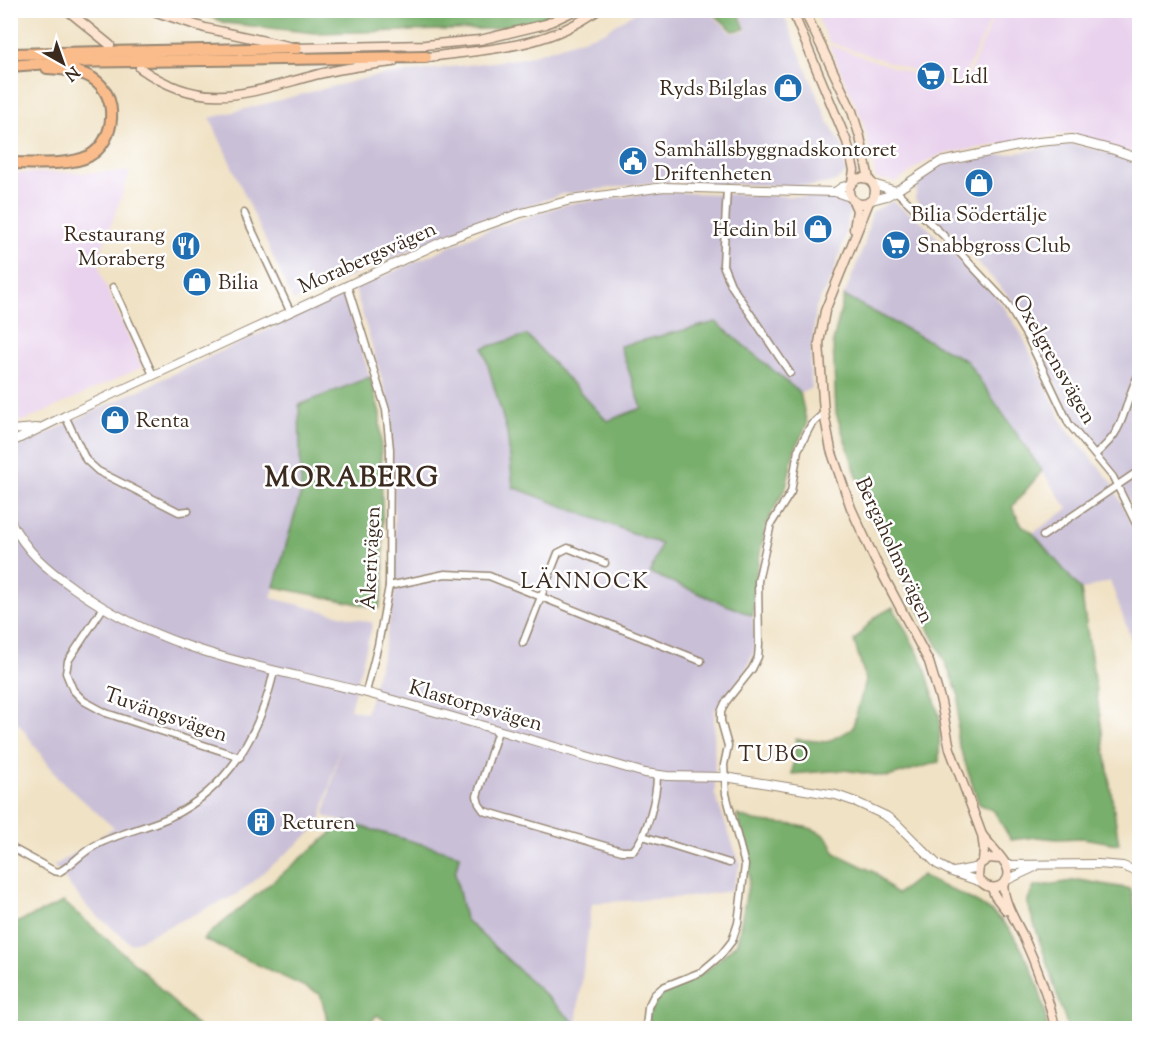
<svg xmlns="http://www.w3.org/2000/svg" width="1150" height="1039" font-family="'Sorts Mill Goudy',serif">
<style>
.built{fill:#e9d2ed}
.industrial{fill:#c9bfd7}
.forest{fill:#78af6c;stroke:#5a6c45;stroke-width:1.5}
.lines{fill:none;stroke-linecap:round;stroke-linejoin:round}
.minor-casing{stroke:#968672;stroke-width:9}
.tertiary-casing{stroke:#968672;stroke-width:10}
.secondary-casing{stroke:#968672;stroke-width:11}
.motorway-casing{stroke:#968672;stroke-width:14}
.minor{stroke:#fff;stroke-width:6}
.tertiary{stroke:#fff;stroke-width:8}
.secondary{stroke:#fde4d1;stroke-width:8}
.motorway{stroke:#fabc8b;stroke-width:10}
.labels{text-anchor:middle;stroke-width:5;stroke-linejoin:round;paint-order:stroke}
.poi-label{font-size:21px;fill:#3b2a1e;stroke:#fff;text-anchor:start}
.street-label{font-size:21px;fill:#3b2a1e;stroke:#fff}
.neighbourhood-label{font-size:22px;letter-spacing:1.5px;fill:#3b2a1e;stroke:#fff}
.district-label{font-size:27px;font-weight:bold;letter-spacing:1.5px;fill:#3b2a1e;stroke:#fff}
</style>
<rect width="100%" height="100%" fill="#fff"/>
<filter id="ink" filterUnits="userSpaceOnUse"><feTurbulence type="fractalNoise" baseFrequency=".0167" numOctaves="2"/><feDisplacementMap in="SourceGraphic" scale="12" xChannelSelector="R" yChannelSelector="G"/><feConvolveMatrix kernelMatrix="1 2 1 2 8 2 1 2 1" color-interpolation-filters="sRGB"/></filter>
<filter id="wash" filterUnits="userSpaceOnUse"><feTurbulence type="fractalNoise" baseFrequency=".008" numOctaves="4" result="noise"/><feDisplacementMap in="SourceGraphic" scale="24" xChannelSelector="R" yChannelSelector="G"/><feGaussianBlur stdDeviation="1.35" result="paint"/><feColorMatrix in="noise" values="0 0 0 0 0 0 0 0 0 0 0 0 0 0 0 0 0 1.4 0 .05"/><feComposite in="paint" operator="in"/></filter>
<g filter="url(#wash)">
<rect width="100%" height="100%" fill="#f0e2c5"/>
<g class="built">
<polygon points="895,10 902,12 903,10 994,12 960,86 829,42 815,11"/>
<polygon points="996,11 1139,11 1139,156 1070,133 942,154 920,165 897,182 876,179 863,121 829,45 962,91"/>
<polygon points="130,172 98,261 103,280 142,367 22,422 10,411 11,173"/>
</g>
<g class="industrial">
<polygon points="637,11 708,11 732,33 747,31 740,11 782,11 828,121 842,145 846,173 835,182 811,186 656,182 563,194 480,221 293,301 210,118 370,77 524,58 604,32"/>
<polygon points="1072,144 1098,150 1139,164 1139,523 1117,474 1073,421 1043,358 1010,298 964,247 915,199 918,182 944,164"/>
<polygon points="662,192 839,198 850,210 844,240 832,277 816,307 810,368 812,388 800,393 716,322 642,408 607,421 527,335 483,348 507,432 513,487 662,544 650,573 753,616 755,650 745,672 714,711 715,795 740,864 731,891 688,897 592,903 576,1024 465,919 455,873 460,855 324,816 342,739 319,826 238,894 131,944 89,909 54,866 114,828 59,779 11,713 11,671 14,667 11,663 11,450 344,294 370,377 299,406 301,493 271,598 373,623 350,709 366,713 383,653 396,587 391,410 355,289 482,232 567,204"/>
<polygon points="892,201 921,221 992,292 1004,307 1022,335 1064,425 1112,483 1139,541 1139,661 1110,581 1081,590 1033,533 1068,509 967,361 844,296 864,246 872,212"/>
</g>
<g class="forest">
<polygon points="196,11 560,10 560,11 539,20 490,29 315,33 225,23"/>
<polygon points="711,11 738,11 745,29 733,31"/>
<polygon points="844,296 967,361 1042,471 1012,507 1021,524 1033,533 1081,590 1119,844 1082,838 1057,839 1036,837 1011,840 994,811 979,804 957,739 959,696 940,650 871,518 836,413 833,342"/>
<polygon points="716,322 800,393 807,424 794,451 786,487 766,524 754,584 753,616 650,573 661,544 513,487 507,432 483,348 527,335 607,421 642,408 620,346"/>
<polygon points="370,377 380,413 384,586 379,608 274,587 301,493 299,405"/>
<polygon points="893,607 924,664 940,718 939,762 888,777 844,770 792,774 796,739 827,742 852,729 866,680 854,641 875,617"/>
<path d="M737,815C743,817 749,819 755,821C781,826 827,819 835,853L876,873L893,892L897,894L922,875C932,883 943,886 954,891C965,896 977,902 987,909C1020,929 1044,991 1047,1028H651L648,1016L659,998L706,971L737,943L749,880V854Z"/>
<polygon points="345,822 460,855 455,873 465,919 580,1028 395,1028 377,1015 366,1028 330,1028 320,994 203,939"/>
<polygon points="1079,880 1131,889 1139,931 1139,1028 1068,1028 1027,902 1034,887"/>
<polygon points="64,902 139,967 199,1028 11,1028 11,925"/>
</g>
</g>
<g filter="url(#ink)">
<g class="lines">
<g class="minor-casing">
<g id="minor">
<polyline points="727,188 723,265 731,285 790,373"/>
<polyline points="896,191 943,235 1006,302 1029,340 1069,424 1113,477 1140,532"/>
<polyline points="244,213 290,311"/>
<polyline points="347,285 386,410 390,449 389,586 378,645 366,692"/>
<polyline points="113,287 153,375"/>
<polyline points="65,416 86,460 98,471 179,512 188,511"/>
<path d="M1095,455C1103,448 1112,440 1117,430C1127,412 1129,390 1140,372"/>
<polyline points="1043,536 1140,470"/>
<polyline points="389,586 445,574 489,576 701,661"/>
<polyline points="103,608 68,661 66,673 73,690 84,701 106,713 240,757"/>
<polyline points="523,643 558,553 568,548 605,563"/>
<path d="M498,731L477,796L479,804L484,811L622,851H633C647,836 657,796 657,775"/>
<polyline points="643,836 729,863"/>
<path d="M10,847L54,871L59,872C72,865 82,852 96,845C119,833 145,828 168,818C228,790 260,734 274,671"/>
<polyline points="646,1028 648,1007 654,995 663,987 701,972 721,955 732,941 738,923 745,865 726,794 724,765 728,746 721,721 721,712 725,703 752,669 758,657 759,645 758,581 771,524 791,492 798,450 811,425 824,413"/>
</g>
</g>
<g class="tertiary-casing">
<g id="tertiary">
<polyline points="873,184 896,191"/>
<polyline points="835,192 842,187 849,185"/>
<polyline points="872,200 887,196 896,191 940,162 1038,142 1072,139 1114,150 1140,159"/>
<polyline points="10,430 36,428"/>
<polyline points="10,443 65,416 448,239 518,214 571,200 664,187 835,192 850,197"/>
<path d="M10,520C26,552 47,569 75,589C173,658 271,666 382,697C470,721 557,748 645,773L667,776L725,777L836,795L856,802L886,816L897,824L937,864L952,872L981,882"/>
<polyline points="1007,865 1098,864 1123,866 1140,873"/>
<polyline points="954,872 979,867"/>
<polyline points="1007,880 1035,867"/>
</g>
</g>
<g class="secondary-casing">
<g id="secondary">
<polyline points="67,10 110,45"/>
<polyline points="150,10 205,28 297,48 425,45 480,40 546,24 576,10"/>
<polyline points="792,10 847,142 854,170 852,182"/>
<polyline points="804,10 852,111 860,137 869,179"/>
<path d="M420,58C484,49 543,50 598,10"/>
<path d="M140,68C204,113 247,93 315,75C341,68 367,65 393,62"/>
<circle cx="862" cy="191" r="13"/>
<polyline points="853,201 857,210 854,229"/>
<polyline points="869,202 825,311 819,343 824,413 831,450 851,508 875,560 929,662 941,702 950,749 982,835 984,849 983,861"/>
<path d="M983,836C988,843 1005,860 1007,867C1015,885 988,897 978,877L979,865L989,858L1000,859"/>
<path d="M1003,884C1004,903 1015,920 1023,936C1035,962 1050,1001 1055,1028"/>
<polyline points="992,888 995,896 1006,910"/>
</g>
</g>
<g class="motorway-casing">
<g id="motorway">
<polyline points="10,54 297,48"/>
<polyline points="10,66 62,62 426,57"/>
<path d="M10,163C32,163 70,166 89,156C116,141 120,95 92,78C78,70 62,69 47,68"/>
</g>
</g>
<use href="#minor" class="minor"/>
<use href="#tertiary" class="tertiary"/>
<use href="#secondary" class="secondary"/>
<use href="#motorway" class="motorway"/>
</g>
</g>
<defs>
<g id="supermarket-disc" transform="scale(1.5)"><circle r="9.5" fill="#1f6fb2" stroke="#fff"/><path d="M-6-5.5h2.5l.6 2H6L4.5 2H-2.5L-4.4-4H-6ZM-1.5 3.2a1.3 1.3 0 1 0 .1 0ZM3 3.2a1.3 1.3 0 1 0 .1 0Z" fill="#fff"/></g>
<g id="shop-disc" transform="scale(1.5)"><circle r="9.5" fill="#1f6fb2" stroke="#fff"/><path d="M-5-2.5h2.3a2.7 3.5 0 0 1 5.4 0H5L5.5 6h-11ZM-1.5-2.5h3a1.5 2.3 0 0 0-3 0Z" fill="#fff"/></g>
<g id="civic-disc" transform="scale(1.5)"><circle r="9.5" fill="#1f6fb2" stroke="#fff"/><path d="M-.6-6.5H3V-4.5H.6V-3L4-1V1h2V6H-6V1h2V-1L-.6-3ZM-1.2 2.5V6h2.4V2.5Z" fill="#fff"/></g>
<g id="restaurant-disc" transform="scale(1.5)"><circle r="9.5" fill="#1f6fb2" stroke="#fff"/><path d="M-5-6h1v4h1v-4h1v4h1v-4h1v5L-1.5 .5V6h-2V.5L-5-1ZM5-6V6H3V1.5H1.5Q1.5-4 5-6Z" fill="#fff"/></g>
<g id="building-disc" transform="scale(1.5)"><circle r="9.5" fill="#1f6fb2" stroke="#fff"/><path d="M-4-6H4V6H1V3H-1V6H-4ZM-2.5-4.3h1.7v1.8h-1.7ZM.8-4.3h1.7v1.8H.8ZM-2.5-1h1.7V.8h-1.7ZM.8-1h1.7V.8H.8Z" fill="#fff"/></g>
</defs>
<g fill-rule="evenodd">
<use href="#supermarket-disc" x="931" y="76"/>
<use href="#shop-disc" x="788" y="88"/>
<use href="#civic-disc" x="633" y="161"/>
<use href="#shop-disc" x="979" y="183"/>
<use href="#shop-disc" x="818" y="229"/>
<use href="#supermarket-disc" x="896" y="245"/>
<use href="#restaurant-disc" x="186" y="246"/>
<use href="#shop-disc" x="197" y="282"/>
<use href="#shop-disc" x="115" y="420"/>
<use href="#building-disc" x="261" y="822"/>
</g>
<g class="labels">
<g class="poi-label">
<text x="952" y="83">Lidl</text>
<text x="767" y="95" text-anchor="end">Ryds Bilglas</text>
<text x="654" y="156">Samhällsbyggnadskontoret<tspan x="654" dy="24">Driftenheten</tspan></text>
<text x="979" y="221" text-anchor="middle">Bilia Södertälje</text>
<text x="797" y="236" text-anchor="end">Hedin bil</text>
<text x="165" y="241" text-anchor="end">Restaurang<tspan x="165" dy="24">Moraberg</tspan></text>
<text x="917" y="252">Snabbgross Club</text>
<text x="218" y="289">Bilia</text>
<text x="136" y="427">Renta</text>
<text x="282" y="829">Returen</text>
</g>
<g class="street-label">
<text transform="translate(367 257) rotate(-24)" y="7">Morabergsvägen</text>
<text transform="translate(1055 359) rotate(60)" y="7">Oxelgrensvägen</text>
<text transform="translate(895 550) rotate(65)" y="7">Bergaholmsvägen</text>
<text transform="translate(370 558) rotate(-87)" y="7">Åkerivägen</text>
<text transform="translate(476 705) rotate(16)" y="7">Klastorpsvägen</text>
<text transform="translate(166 714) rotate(19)" y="7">Tuvängsvägen</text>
</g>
<g class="neighbourhood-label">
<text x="585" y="588">LÄNNOCK</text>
<text x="774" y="761">TUBO</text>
</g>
<g class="district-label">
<text x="352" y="486">MORABERG</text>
</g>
</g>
<rect width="1150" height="1039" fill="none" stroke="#fff" stroke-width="36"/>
<g transform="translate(63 63) rotate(140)" stroke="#ffffff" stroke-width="4.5" paint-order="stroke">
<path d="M0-4.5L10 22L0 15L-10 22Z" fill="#3b2a1e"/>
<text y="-9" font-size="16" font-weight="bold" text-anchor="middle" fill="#3b2a1e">N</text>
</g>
</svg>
